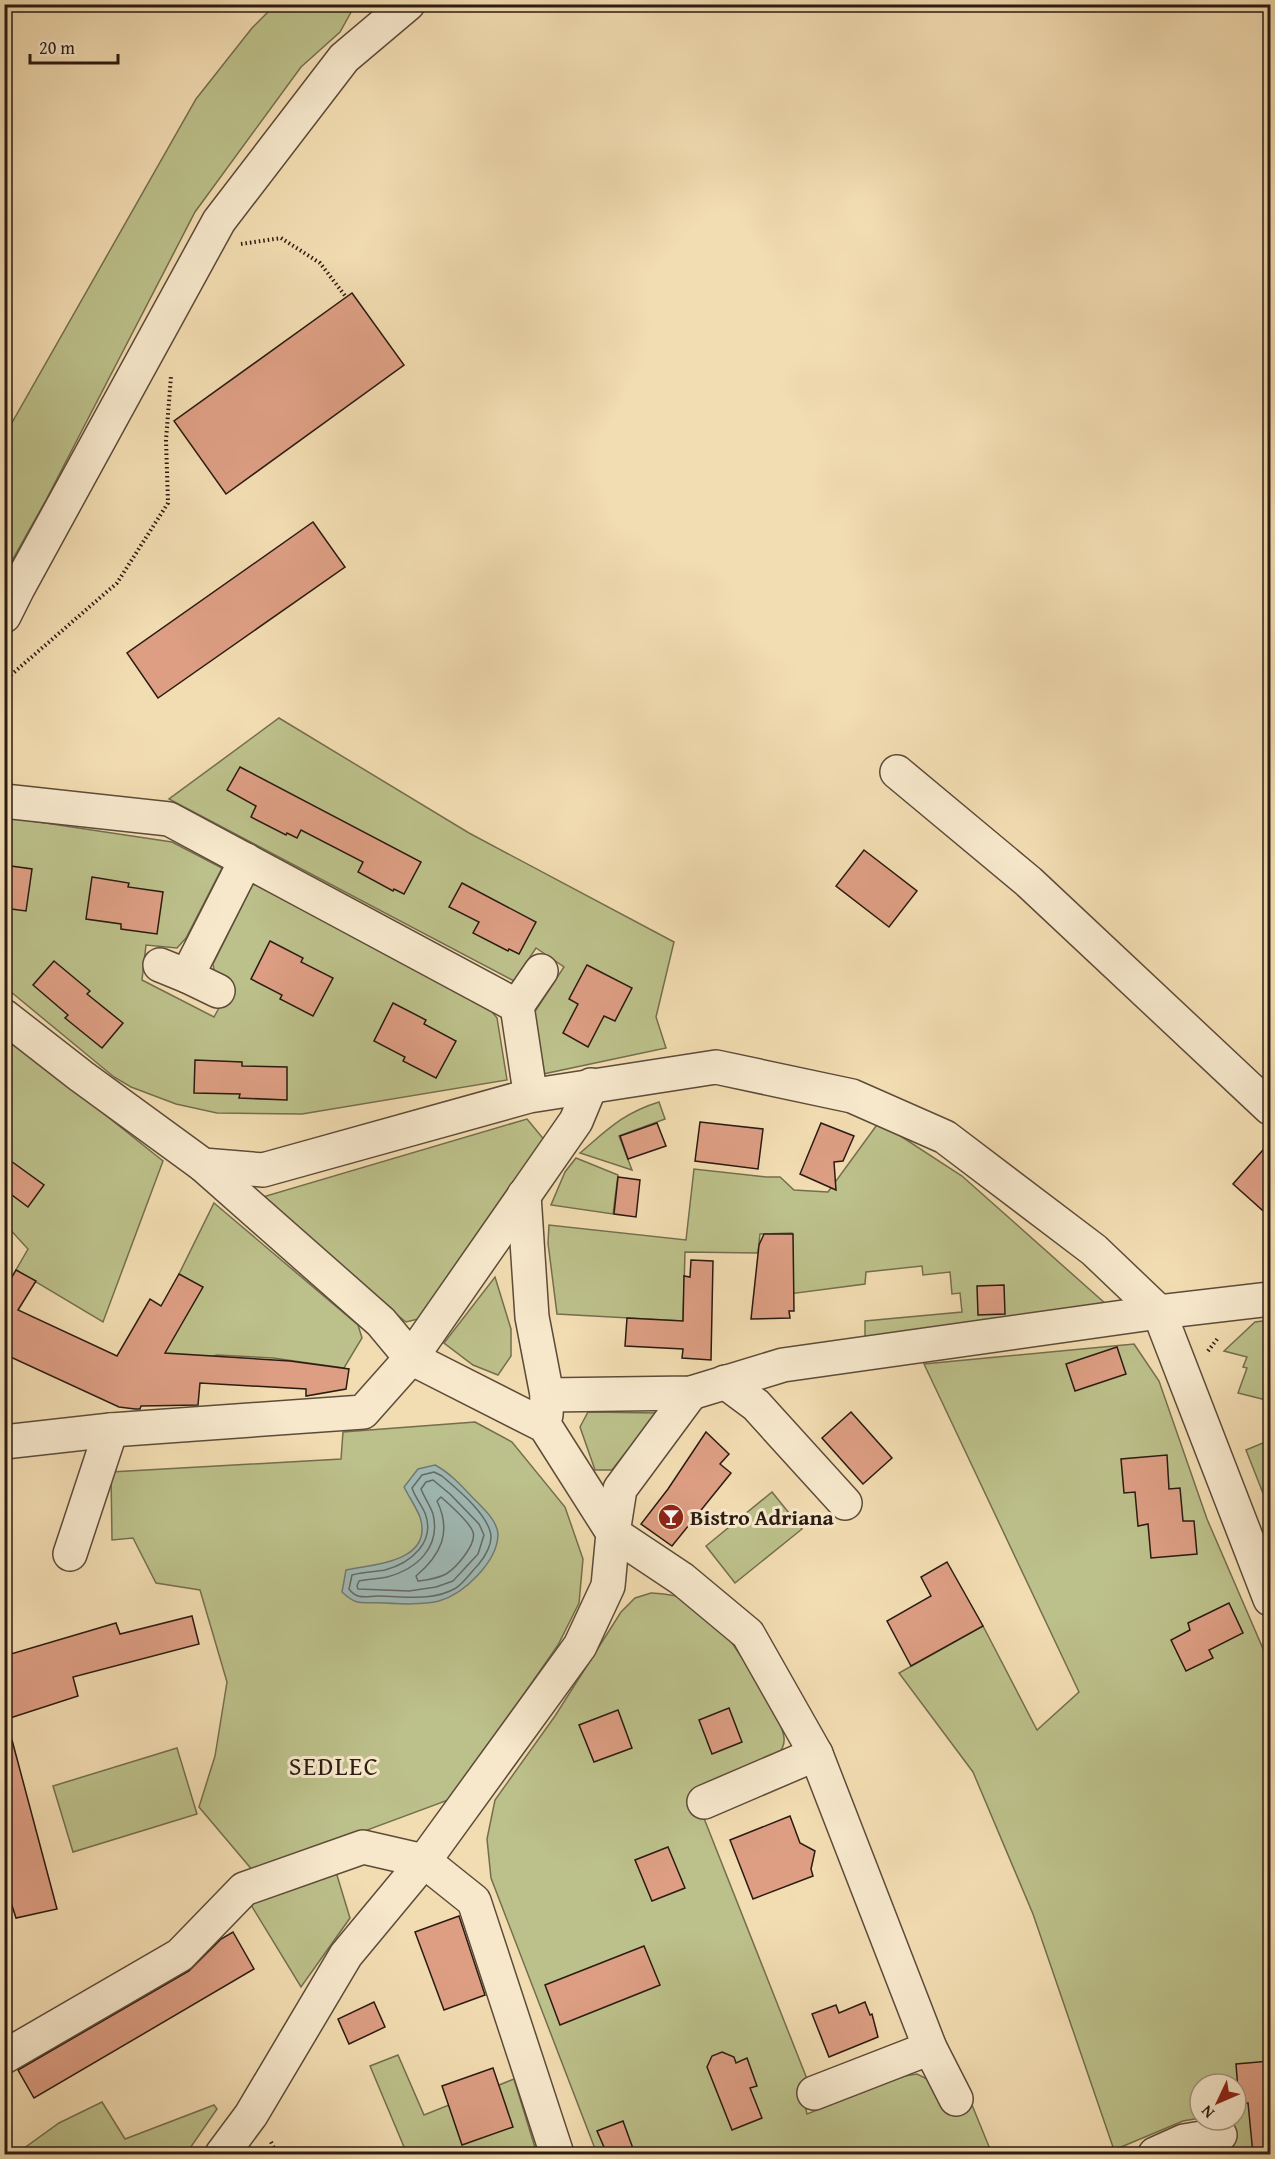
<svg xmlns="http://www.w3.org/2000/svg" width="1275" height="2159" font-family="'Gentium Book Plus',serif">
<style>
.green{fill:#bcc08a;stroke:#746e4e;stroke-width:1.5}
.water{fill:#9fb9b6;stroke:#717a74;stroke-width:1.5}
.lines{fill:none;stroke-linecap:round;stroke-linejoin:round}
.shore{stroke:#656a64;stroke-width:1.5}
.building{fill:#dd9e83;stroke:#2b1b11;stroke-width:1.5}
.minor-casing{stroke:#5d4b39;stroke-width:36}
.tertiary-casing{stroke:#5d4b39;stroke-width:36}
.path{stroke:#2b1b11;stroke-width:4;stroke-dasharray:1.5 3;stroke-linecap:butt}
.minor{stroke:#f7e8cc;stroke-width:33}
.tertiary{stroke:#f7e8cc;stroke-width:33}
.labels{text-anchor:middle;stroke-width:6;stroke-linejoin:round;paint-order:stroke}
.poi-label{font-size:22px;font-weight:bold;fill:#2b1b11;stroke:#f7e8cc;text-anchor:start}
.quarter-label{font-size:26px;letter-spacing:1.5px;fill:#2b1b11;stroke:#f7e8cc}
</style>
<rect width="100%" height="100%" fill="#f2dcb1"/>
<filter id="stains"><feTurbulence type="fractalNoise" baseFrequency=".00333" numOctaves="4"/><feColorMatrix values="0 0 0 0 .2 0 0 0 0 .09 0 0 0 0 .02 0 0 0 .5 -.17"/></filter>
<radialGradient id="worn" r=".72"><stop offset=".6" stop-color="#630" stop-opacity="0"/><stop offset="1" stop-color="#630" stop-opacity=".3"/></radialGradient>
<g class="green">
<polygon points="275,5 355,5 340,32 301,67 195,212 46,500 5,573 5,435 196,99 252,28"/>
<polygon points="279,718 469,833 674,942 656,1017 666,1048 543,1074 532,1016 564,967 536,948 514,981 169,799"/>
<polygon points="5,817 172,842 222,868 186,938 177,948 146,945 142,980 214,1017 231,986 215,976 213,964 253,884 489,1008 497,1018 507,1080 302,1114 217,1113 176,1104 131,1087 114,1077 5,987"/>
<polygon points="4,1034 163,1161 103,1322 16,1270 28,1249 5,1224"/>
<path d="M659,1102L665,1119L619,1136L632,1170L580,1153C607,1130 623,1113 659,1102Z"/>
<polygon points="527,1119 546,1142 422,1318 406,1322 234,1182 263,1197"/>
<polygon points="879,1122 962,1176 1107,1305 865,1338 865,1321 962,1312 960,1293 952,1294 950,1272 923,1275 922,1266 866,1272 865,1284 789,1294 793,1260 792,1233 760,1234 758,1253 685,1252 683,1321 557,1314 548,1243 549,1225 686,1240 694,1169 766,1177 780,1177 794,1190 828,1192"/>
<polygon points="576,1158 618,1175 613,1214 551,1205 565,1172"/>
<polygon points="214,1203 358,1325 362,1338 344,1368 273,1358 217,1355 181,1365 142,1339 202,1287 179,1274"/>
<polygon points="495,1277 511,1329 511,1356 498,1375 473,1365 444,1343"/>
<polygon points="1270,1320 1270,1410 1266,1400 1238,1393 1247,1368 1243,1367 1247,1357 1224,1351 1255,1322"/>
<polygon points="1134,1344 1159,1381 1207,1519 1270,1665 1270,2149 1228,2152 1223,2120 1236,2120 1236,2084 1200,2084 1200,2118 1183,2121 1114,2150 1033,1914 973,1772 899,1673 983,1626 1037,1730 1079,1692 924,1364"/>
<polygon points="588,1412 657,1413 612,1470 595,1470 580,1427"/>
<polygon points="475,1422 512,1442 565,1507 583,1559 579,1603 558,1645 451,1799 254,1872 199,1807 215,1756 227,1682 200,1590 156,1583 133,1538 112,1540 111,1472 341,1459 343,1432"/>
<polygon points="1270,1440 1270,1511 1246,1450"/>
<polygon points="772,1492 802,1529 735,1583 706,1546"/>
<path d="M651,1593C665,1594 680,1595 692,1602C701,1606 719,1625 725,1633C738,1651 783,1719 784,1738C785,1746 780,1752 776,1759L694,1793L809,2084L801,2088L807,2114L904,2076L917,2074L970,2100L992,2154H597L491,1878L487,1839L495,1800L555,1716L621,1612L635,1598Z"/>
<polygon points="177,1748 197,1814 73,1852 53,1786"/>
<polygon points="336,1872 350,1918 301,1987 248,1900"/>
<polygon points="398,2055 424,2115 514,2079 537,2154 407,2154 370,2066"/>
<polygon points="102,2102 125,2139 214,2105 217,2109 186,2154 16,2154 59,2123"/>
</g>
<path class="water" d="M435,1465C450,1473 461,1485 473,1498C482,1507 498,1521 498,1535C497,1562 464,1594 439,1601C421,1605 403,1604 384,1603C363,1601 359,1608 342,1592L346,1570C374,1564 434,1562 420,1517C416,1507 409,1497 404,1487L418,1469Z"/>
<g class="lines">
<g class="shore">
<path d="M434,1472L442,1476C458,1490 484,1511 490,1531C494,1542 485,1557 478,1565C471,1572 464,1583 456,1588C432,1602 404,1596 378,1596C366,1596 357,1600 349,1589L352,1575C363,1572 374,1572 385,1570C411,1563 436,1542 425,1513C421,1504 415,1497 412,1488L422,1475Z"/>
<path d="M433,1480L450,1494L479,1524L484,1535L478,1554L453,1581L436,1587L409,1591L358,1589L357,1586L359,1581C368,1579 378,1579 387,1577C417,1569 441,1547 433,1514C430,1505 424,1497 421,1489L426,1482Z"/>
<path d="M441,1497C449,1504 470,1523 473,1532C477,1544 456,1568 446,1574C437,1579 427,1580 418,1581L416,1576C441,1555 452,1532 437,1501Z"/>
</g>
</g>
<g class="building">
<polygon points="352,293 404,365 226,494 174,421"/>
<polygon points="313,522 345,567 158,698 127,653"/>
<polygon points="240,767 421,862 404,894 394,889 393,891 358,872 363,862 301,830 297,838 287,833 286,835 251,817 256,806 227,790"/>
<polygon points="864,850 917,891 889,927 836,886"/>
<polygon points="4,865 32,869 26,911 4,908"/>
<polygon points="92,877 129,883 128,887 163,892 157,934 121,929 121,924 86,919"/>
<polygon points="462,883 536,922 519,954 509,949 508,951 473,933 479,922 449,907"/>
<polygon points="270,941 303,958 301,962 333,978 313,1016 280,999 282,995 251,979"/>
<polygon points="54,961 90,991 87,994 123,1023 102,1048 65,1018 68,1015 33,985"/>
<polygon points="587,965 632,988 615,1021 604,1016 588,1047 563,1033 578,1004 569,999"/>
<polygon points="393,1003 426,1020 424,1024 456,1041 436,1078 403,1061 405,1057 374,1041"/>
<polygon points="195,1060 242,1062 242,1066 287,1067 287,1100 239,1098 240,1094 194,1093"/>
<polygon points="700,1122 763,1129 758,1169 695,1161"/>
<polygon points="657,1123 666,1146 628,1159 620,1136"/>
<polygon points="821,1123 854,1136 843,1161 834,1162 836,1190 800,1174"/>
<polygon points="1270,1142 1270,1217 1233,1184"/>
<polygon points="4,1156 44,1185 28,1207 4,1189"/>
<polygon points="618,1177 640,1180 636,1217 614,1214"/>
<polygon points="764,1234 793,1234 794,1311 789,1311 790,1318 751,1319 759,1245"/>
<polygon points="691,1260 713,1261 711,1360 682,1358 683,1349 625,1346 627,1318 683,1321 684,1276 690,1277"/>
<polygon points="16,1270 36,1281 18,1310 117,1356 150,1299 161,1306 179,1274 203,1287 165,1353 290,1361 349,1369 346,1389 306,1396 306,1389 200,1383 198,1405 141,1406 140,1409 135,1409 119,1407 4,1354 4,1290"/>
<polygon points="1004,1285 1005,1314 978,1315 977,1286"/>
<polygon points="1117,1347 1126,1374 1075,1391 1066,1364"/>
<polygon points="851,1412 892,1458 863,1484 822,1438"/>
<polygon points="706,1432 729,1454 720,1464 731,1473 672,1546 641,1524 668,1489"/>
<polygon points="1167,1455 1169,1489 1180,1488 1183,1521 1194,1521 1197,1554 1151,1558 1148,1524 1138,1526 1135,1492 1124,1493 1121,1459"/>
<polygon points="947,1562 983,1626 911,1666 887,1621 931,1596 921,1577"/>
<polygon points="1229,1603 1243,1633 1209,1650 1213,1658 1186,1671 1171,1640 1190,1630 1188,1623"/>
<polygon points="192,1616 199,1644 73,1677 78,1696 4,1720 4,1656 116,1623 120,1634"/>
<polygon points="729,1708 742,1742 712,1754 699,1720"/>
<polygon points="618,1710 632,1748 594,1762 579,1725"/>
<polygon points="12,1740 57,1909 16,1918 4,1881 4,1741"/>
<polygon points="790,1816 800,1843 815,1851 811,1869 813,1876 753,1899 730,1840"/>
<polygon points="668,1847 685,1888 652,1901 635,1860"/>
<polygon points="459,1916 485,1995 444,2010 415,1932"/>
<polygon points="233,1932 254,1969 34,2098 18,2070 189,1971 221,1939"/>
<polygon points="644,1946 660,1985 560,2025 545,1985"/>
<polygon points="374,2002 385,2027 349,2044 338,2019"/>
<polygon points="865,2002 870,2015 872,2014 878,2037 829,2057 812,2014 836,2005 839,2013"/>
<polygon points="722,2052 734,2057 736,2063 747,2058 757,2086 750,2088 762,2118 732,2130 707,2067 712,2056"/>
<polygon points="1270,2061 1270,2154 1253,2154 1248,2103 1239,2103 1236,2064"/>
<polygon points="493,2068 513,2127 462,2145 442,2086"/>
<polygon points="623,2121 635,2154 607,2154 597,2131"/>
</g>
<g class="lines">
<g class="minor-casing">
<g id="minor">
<polyline points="4,616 18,588 219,221 344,58 408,4"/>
<polyline points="897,772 1029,882 1270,1108"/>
<polyline points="4,801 169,819 517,1006 541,971"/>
<polyline points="160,965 187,976"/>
<polyline points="218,991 187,976 246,860"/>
<polyline points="517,1006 528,1079"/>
<polyline points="203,1165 381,1322 411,1358 545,1426 613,1533 608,1586 580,1646 424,1861 346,1955 251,2115 222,2154"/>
<polyline points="524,1195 532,1317 547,1395 546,1415"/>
<polyline points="725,1382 756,1405 845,1503"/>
<polyline points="691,1393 620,1489 613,1533 682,1579 748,1634 816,1754 930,2048 956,2099"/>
<polyline points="547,1395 691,1393 783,1365 1159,1312"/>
<polyline points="4,1442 111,1430 363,1412 411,1358 576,1121 591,1085"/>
<polyline points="70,1554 111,1430"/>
<polyline points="704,1802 816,1754"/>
<polyline points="4,2057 180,1955 244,1889 363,1847 424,1861 474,1901 557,2154"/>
<polyline points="814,2093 930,2048"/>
<polyline points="1155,2154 1184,2141 1220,2135"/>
</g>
</g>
<g class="tertiary-casing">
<g id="tertiary">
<polyline points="4,1016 81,1076 203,1165 263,1170 529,1096 716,1067 852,1096 945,1137 1094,1250 1159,1312 1270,1599"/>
<polyline points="1159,1312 1270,1299"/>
</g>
</g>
<g class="path">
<polyline points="241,244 281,238 320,263 346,297"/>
<polyline points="4,681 117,583 168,503 166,440 171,376"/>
<polyline points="1208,1351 1218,1338"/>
<polyline points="271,2142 277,2154"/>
</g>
<use href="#minor" class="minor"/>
<use href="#tertiary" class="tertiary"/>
</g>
<defs>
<g id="bar-disc" transform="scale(1.35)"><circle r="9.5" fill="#8f2418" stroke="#f7e8cc"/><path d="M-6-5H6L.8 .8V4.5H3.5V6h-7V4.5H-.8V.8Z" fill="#fff"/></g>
</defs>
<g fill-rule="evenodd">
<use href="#bar-disc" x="671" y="1517"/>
</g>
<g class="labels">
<g class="poi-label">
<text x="690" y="1525">Bistro Adriana</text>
</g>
<g class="quarter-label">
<text x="334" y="1775">SEDLEC</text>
</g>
</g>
<rect width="1275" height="2159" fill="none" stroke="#f2dcb1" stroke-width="24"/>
<rect x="6" y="6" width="1263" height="2147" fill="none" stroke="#2b1b11" stroke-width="3"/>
<rect x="12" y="12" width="1251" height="2135" fill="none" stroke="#2b1b11" stroke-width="1.5"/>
<g transform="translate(1218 2102) rotate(226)"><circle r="28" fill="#f7e8cc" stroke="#a59681" stroke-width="1.5"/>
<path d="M0-4.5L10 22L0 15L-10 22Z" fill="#8f2418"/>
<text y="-9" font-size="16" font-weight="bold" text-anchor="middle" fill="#2b1b11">N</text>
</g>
<path d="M30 54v9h88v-9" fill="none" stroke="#2b1b11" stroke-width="3"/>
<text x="39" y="54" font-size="18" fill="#2b1b11" stroke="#f7e8cc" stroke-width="4.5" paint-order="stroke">20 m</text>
<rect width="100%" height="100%" filter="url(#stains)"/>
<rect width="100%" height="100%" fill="url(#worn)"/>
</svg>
